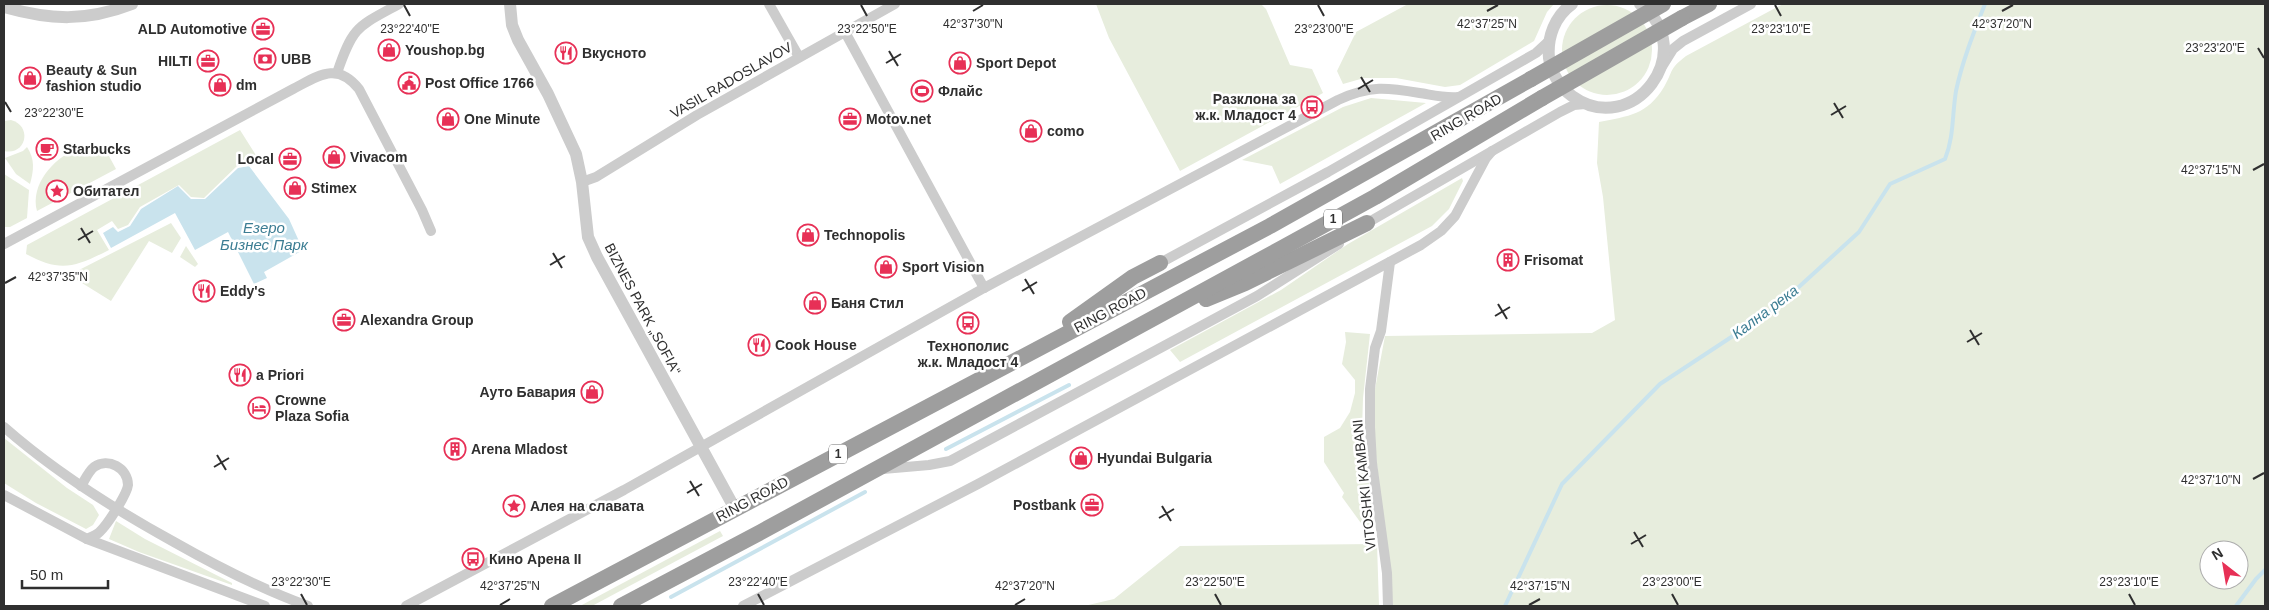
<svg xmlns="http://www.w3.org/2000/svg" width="2269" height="610" font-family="Arial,sans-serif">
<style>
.green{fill:#e7eddd;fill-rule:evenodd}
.water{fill:#c9e3ed}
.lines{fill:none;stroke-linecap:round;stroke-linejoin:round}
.stream{stroke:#c9e3ed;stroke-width:4}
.minor{stroke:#ccc;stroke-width:10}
.tertiary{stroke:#ccc;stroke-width:12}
.trunk{stroke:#9e9e9e;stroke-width:16}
.trunk-bridge{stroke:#9e9e9e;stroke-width:16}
.ticks{fill:none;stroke:#2f2f2f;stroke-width:2}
.labels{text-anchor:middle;stroke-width:5;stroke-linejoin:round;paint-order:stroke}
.shield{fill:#fff;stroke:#6d6d6d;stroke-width:1}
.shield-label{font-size:12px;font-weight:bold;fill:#2f2f2f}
.poi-label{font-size:14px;font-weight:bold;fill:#2f2f2f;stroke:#fff;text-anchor:start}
.street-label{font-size:14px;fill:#2f2f2f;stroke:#fff}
.water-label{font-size:15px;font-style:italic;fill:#3c7d93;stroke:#fff}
.ticks-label{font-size:12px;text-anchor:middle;fill:#2f2f2f;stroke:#fff;stroke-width:5;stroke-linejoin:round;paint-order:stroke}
</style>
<rect width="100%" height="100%" fill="#fff"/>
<g class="green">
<polygon points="1096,4 1261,4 1266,9 1290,65 1312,69 1323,93 1180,171 1109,38"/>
<polygon points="1408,4 1554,4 1547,12 1534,41 1460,85 1445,87 1396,78 1364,78 1343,84 1337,71 1356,32"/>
<path d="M1783,4H2265V606H1393L1373,429L1375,389L1385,336L1592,333L1615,320L1603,197L1597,163L1599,122C1629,116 1647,115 1664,87C1674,70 1668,70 1686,56ZM2209,550H2239V580H2209Z"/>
<circle cx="1607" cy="50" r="45"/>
<polygon points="1371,98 1426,103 1280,184 1272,166 1242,160 1343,107"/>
<path d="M11,120C33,126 26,156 4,151V121Z"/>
<path d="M240,130L259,160L238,165L204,198L191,197L179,185L140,207L128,225L118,229L112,221L97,230L109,250C75,267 61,273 26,254L27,245Z"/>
<path d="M103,145L116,169L37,211C30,185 53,159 76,149C79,147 94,147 103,145Z"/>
<path d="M27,147C35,159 34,170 30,184L16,174L5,158L23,151Z"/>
<polygon points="4,174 29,190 27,218 10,227 4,227"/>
<polygon points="1462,178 1463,181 1449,209 1432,226 1180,362 1170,350 1281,290 1348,244"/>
<polygon points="171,223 181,238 172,253 149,241 111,301 61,270 79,270"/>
<polygon points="186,246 198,264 195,267 180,257"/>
<polygon points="1345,332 1370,334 1363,398 1362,431 1374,521 1371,527 1366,530 1342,497 1344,493 1324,462 1324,437 1340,428 1350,412 1355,393 1355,380 1342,364 1346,342"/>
<polygon points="4,438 67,488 93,505 99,515 93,525 86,529 36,503 4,483"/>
<polygon points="116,521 145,539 232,583 232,585 139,552 109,539"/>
<polygon points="720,531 723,536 592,606 580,606"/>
<polygon points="1377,544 1379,606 1084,606 1114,599 1180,546"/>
</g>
<polygon class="water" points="249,166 289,219 303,250 264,272 267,278 254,284 228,232 195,250 175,213 111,248 103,233 113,227 118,232 130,226 141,209 178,186 191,199 205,199 238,168"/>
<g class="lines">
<g class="stream">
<polyline points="946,449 1069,385"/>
<polyline points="671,597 865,492"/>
<path d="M1505,606L1562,484L1660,384L1777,307L1859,232L1890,184L1945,159C1954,137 1952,115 1956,91C1962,62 1974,32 1985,4"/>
<polyline points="2236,606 2256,579 2265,570"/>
</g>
<g class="minor">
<polyline points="769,4 799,57"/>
<polyline points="845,32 984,288"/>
<polyline points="1663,65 1673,49 1683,41 1751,4"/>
<path d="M337,73C353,26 357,27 399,4"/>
<polyline points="582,182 596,177 697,115 895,4"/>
<polyline points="1362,226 1560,112 1574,105 1585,104"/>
<path d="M4,244L293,89C318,76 337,61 359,89L422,210L431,231"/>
<polyline points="1160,263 1328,172 1536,53 1549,41"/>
<path d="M4,427C55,472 114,509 174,542C218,567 261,589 308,606"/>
<polyline points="883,469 929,465 950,461 1257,296 1339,244"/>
<path d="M81,486C85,480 88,472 94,467C108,457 128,468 128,485C127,494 106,528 97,534C94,536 90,537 87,539"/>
<polyline points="4,495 87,539 265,606"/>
<path d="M406,606L624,490L984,288L1338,100C1373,84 1389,88 1426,94C1437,96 1447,98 1458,97"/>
<polyline points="743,606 978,484 1421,245 1441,231 1455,216 1486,158 1492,151"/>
<polyline points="1388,606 1387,573 1372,463 1370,427 1370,389 1375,348 1381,331 1390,262"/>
</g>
<g class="tertiary">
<polyline points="510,4 512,25 518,40 548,94 576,154 582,182 588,237 597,257 735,509"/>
<path d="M1572,4C1555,16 1547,37 1549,58C1551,73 1560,87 1572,96C1633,140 1701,50 1640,4"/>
<path d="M4,7C50,20 86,22 132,4"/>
</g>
<g class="trunk">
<polyline points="1682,18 1709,4"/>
<polyline points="1206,299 1245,283 1367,223"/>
<polyline points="1070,322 1133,277 1160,263"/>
<polyline points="552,606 1270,226 1531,79"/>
<polyline points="621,606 761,532 1284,247 1375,197 1542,98"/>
</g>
<g class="trunk-bridge">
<polyline points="1531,79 1663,4"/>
<polyline points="1542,98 1682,18"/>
</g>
</g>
<path class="ticks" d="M404,5L410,16M861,5L867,16M1318,5L1324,16M1775,5L1781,16M973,11L983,5M1487,11L1498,5M2002,11L2013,5M2258,48L2264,58M889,51L898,66M886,63L901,54M1361,77L1370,92M1358,89L1373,80M5,102L11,112M1834,103L1843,118M1831,115L1846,106M2253,170L2264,164M81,228L90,243M78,240L93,231M553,253L562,268M550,265L565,256M1025,279L1034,294M5,283L16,277M1022,291L1037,282M1498,304L1507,319M1495,316L1510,307M1970,330L1979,345M1967,342L1982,333M217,455L226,470M214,467L229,458M2253,479L2264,473M690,481L699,496M687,493L702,484M1162,506L1171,521M1159,518L1174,509M1634,532L1643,547M1631,544L1646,535M301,594L307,605M758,594L764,605M1215,594L1221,605M1672,594L1678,605M2129,594L2135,605M500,605L510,599M1015,605L1025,599M1529,605L1540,599"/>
<defs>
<g id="office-ring" transform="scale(1.125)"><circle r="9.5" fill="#fff" stroke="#e73056" stroke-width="1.5"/><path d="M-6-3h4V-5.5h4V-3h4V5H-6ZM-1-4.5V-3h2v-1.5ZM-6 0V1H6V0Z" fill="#e73056"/></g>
<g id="shop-ring" transform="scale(1.125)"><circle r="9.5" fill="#fff" stroke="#e73056" stroke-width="1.5"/><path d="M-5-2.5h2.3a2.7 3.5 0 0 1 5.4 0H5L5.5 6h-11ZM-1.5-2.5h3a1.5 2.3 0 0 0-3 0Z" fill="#e73056"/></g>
<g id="restaurant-ring" transform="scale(1.125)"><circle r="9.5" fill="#fff" stroke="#e73056" stroke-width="1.5"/><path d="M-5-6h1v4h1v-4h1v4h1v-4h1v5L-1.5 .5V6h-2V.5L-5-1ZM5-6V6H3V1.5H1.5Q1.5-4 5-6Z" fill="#e73056"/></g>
<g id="bank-ring" transform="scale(1.125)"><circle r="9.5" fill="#fff" stroke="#e73056" stroke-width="1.5"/><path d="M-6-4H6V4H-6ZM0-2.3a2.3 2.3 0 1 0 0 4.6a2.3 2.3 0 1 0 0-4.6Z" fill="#e73056"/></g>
<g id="civic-ring" transform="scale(1.125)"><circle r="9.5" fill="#fff" stroke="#e73056" stroke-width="1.5"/><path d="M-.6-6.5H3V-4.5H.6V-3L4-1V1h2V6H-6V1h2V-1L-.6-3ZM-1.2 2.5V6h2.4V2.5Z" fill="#e73056"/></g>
<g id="stadium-ring" transform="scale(1.125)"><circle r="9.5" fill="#fff" stroke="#e73056" stroke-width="1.5"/><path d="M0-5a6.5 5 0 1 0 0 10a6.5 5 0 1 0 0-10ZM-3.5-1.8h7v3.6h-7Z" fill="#e73056"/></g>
<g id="bus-ring" transform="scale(1.125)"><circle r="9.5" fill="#fff" stroke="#e73056" stroke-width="1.5"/><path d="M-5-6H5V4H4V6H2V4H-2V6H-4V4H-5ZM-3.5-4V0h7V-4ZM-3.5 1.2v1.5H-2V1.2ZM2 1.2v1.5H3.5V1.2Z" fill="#e73056"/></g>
<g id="cafe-ring" transform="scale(1.125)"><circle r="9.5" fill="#fff" stroke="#e73056" stroke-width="1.5"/><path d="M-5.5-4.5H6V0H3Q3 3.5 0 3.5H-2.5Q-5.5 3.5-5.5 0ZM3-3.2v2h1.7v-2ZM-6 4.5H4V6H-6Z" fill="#e73056"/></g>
<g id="sight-ring" transform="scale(1.125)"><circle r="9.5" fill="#fff" stroke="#e73056" stroke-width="1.5"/><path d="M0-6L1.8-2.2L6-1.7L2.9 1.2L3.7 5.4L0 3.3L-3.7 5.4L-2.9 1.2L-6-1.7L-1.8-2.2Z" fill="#e73056"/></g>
<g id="building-ring" transform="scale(1.125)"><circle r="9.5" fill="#fff" stroke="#e73056" stroke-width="1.5"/><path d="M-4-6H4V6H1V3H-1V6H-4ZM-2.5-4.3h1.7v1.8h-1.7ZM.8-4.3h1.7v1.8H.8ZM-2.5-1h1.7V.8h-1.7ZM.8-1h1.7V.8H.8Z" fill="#e73056"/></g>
<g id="hotel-ring" transform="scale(1.125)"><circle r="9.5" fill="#fff" stroke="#e73056" stroke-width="1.5"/><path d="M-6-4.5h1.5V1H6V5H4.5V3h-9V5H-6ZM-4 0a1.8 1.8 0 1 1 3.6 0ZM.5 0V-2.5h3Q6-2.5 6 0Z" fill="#e73056"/></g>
</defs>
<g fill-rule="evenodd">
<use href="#office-ring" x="263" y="29"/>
<use href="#shop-ring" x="389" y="50"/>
<use href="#restaurant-ring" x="566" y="53"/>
<use href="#bank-ring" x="265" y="59"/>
<use href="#office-ring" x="208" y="61"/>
<use href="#shop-ring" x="960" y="63"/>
<use href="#shop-ring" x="30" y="78"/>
<use href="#civic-ring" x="409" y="83"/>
<use href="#shop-ring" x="220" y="85"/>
<use href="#stadium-ring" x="922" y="91"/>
<use href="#bus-ring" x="1312" y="107"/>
<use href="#shop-ring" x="448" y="119"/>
<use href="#office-ring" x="850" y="119"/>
<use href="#shop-ring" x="1031" y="131"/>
<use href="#cafe-ring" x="47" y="149"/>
<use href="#shop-ring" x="334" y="157"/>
<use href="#office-ring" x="290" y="159"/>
<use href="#shop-ring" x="295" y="188"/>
<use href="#sight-ring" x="57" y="191"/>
<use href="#shop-ring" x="808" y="235"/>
<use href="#building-ring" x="1508" y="260"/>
<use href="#shop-ring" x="886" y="267"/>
<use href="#restaurant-ring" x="204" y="291"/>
<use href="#shop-ring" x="815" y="303"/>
<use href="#office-ring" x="344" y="320"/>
<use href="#bus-ring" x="968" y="323"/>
<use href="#restaurant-ring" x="759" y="345"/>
<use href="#restaurant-ring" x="240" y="375"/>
<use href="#shop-ring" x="592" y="392"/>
<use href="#hotel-ring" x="259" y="408"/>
<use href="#building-ring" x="455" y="449"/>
<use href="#shop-ring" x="1081" y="458"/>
<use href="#office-ring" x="1092" y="505"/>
<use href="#sight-ring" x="514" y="506"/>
<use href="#bus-ring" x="473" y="559"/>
</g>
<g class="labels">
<g class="shield">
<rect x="1324" y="209.5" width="18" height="19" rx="4"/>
<rect x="829" y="444.5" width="18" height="19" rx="4"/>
</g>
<g class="shield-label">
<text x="1333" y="223">1</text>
<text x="838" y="458">1</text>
</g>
<g class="poi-label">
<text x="247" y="34" text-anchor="end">ALD Automotive</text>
<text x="405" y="55">Youshop.bg</text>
<text x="582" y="58">Вкусното</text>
<text x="281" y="64">UBB</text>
<text x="192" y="66" text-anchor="end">HILTI</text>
<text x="976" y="68">Sport Depot</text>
<text x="46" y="75">Beauty &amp; Sun<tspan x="46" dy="16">fashion studio</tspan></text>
<text x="425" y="88">Post Office 1766</text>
<text x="236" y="90">dm</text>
<text x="938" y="96">Флайс</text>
<text x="1296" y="104" text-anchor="end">Разклона за<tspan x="1296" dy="16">ж.к. Младост 4</tspan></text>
<text x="464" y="124">One Minute</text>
<text x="866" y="124">Motov.net</text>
<text x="1047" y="136">como</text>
<text x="63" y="154">Starbucks</text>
<text x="350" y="162">Vivacom</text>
<text x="274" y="164" text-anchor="end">Local</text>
<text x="311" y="193">Stimex</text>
<text x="73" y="196">Обитател</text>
<text x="824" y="240">Technopolis</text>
<text x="1524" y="265">Frisomat</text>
<text x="902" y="272">Sport Vision</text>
<text x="220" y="296">Eddy's</text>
<text x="831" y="308">Баня Стил</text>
<text x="360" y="325">Alexandra Group</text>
<text x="775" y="350">Cook House</text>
<text x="968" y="351" text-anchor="middle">Технополис<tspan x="968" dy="16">ж.к. Младост 4</tspan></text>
<text x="256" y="380">a Priori</text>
<text x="576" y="397" text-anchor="end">Ауто Бавария</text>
<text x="275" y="405">Crowne<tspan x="275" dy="16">Plaza Sofia</tspan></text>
<text x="471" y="454">Arena Mladost</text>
<text x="1097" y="463">Hyundai Bulgaria</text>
<text x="1076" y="510" text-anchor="end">Postbank</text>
<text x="530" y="511">Алея на славата</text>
<text x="489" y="564">Кино Арена II</text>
</g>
<g class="street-label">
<text transform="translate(731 80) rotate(-30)" y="5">VASIL RADOSLAVOV</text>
<text transform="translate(1466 117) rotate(-30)" y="5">RING ROAD</text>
<text transform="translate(643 309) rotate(62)" y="5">BIZNES PARK „SOFIA“</text>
<text transform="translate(1110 310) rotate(-28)" y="5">RING ROAD</text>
<text transform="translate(1364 485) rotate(-96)" y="5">VITOSHKI KAMBANI</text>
<text transform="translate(752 499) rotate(-28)" y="5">RING ROAD</text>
</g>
<g class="water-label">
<text x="264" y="233">Езеро<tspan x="264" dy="17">Бизнес Парк</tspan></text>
<text transform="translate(1765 312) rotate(-37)" y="5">Кална река</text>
</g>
</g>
<g class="ticks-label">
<text x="1487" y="28">42°37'25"N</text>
<text x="973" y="28">42°37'30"N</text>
<text x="2002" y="28">42°37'20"N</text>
<text x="410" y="33">23°22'40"E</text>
<text x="867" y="33">23°22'50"E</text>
<text x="1324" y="33">23°23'00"E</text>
<text x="1781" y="33">23°23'10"E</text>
<text x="2215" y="52">23°23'20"E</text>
<text x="54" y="117">23°22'30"E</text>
<text x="2211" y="174">42°37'15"N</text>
<text x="58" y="281">42°37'35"N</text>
<text x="2211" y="484">42°37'10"N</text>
<text x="301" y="586">23°22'30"E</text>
<text x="758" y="586">23°22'40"E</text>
<text x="1215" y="586">23°22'50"E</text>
<text x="1672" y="586">23°23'00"E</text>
<text x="2129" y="586">23°23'10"E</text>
<text x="510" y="590">42°37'25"N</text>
<text x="1025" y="590">42°37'20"N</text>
<text x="1540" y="590">42°37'15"N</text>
</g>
<rect width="2269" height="610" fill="none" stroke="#2f2f2f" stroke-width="10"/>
<g transform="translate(2224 565) rotate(329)"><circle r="24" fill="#ffffff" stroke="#acacac"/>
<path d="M0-4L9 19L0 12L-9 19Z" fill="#e73056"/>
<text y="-8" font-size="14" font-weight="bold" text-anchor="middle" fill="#2f2f2f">N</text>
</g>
<path d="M22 580v8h86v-8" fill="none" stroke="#2f2f2f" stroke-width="2.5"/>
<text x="30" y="580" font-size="15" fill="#2f2f2f" stroke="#ffffff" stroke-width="4" paint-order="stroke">50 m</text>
</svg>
